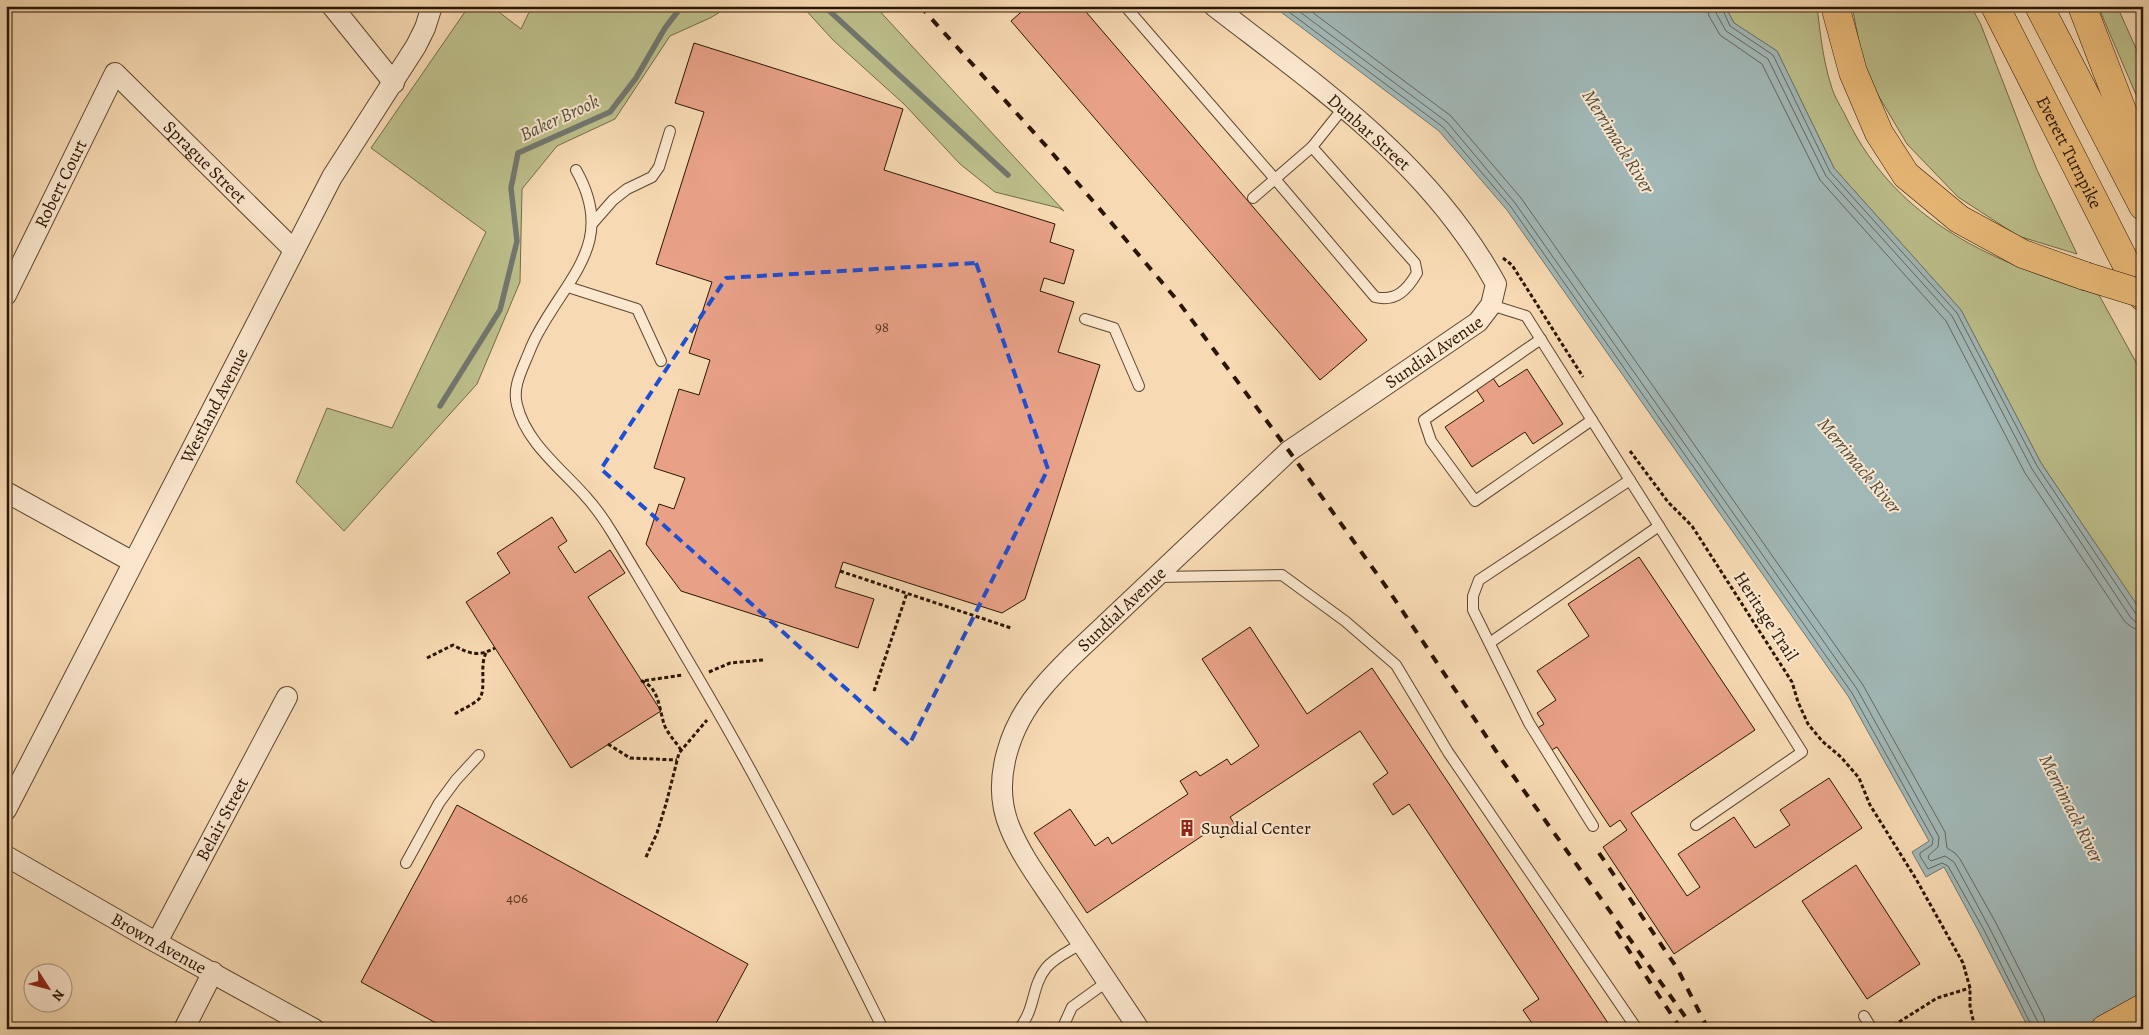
<svg xmlns="http://www.w3.org/2000/svg" width="2149" height="1035" font-family="Alegreya,serif">
<style>
.green{fill:#bdc08c;stroke:#746a47}
.water{fill:#a1b8b7;stroke:#71776f}
.lines{fill:none;stroke-linecap:round;stroke-linejoin:round}
.shore{stroke:#66665c;stroke-width:1}
.stream{stroke:#71776f;stroke-width:5.5}
.building{fill:#e8a187;stroke:#2a1502}
.service-casing{stroke:#5d462e;stroke-width:12}
.minor-casing{stroke:#5d462e;stroke-width:22}
.primary-casing{stroke:#2a1502;stroke-width:29}
.motorway-casing{stroke:#2a1502;stroke-width:29}
.path{stroke:#2a1502;stroke-width:3;stroke-dasharray:4 2.5;stroke-linecap:butt}
.service{stroke:#fae7ce;stroke-width:10}
.minor{stroke:#fae7ce;stroke-width:20}
.primary{stroke:#ecbd7a;stroke-width:28}
.motorway{stroke:#ecbd7a;stroke-width:28}
.rail{stroke:#2a1502;stroke-width:4;stroke-dasharray:9 9;stroke-linecap:butt}
.motorway-bridge-casing{stroke:#2a1502;stroke-width:29;stroke-linecap:butt}
.motorway-bridge{stroke:#ecbd7a;stroke-width:28}
.marked{fill:none;stroke:#1d4ed8;stroke-width:4;stroke-dasharray:10 6;stroke-linejoin:round}
.labels{text-anchor:middle;stroke-width:4;stroke-linejoin:round;paint-order:stroke}
.number-label{font-size:15px;fill:#5a3823}
.street-label{font-size:18px;fill:#2a1502;stroke:#fae7ce}
.poi-label{font-size:18px;fill:#2a1502;stroke:#fae7ce;text-anchor:start}
.water-label{font-size:19px;font-style:italic;fill:#544e41;stroke:#fae7ce}
</style>
<rect width="100%" height="100%" fill="#f7dab3"/>
<filter id="stains"><feTurbulence type="fractalNoise" baseFrequency=".004" numOctaves="4"/><feColorMatrix values="0 0 0 0 .2 0 0 0 0 .09 0 0 0 0 .02 0 0 0 .5 -.17"/></filter>
<radialGradient id="worn" r=".72"><stop offset=".6" stop-color="#630" stop-opacity="0"/><stop offset="1" stop-color="#630" stop-opacity=".3"/></radialGradient>
<g class="green">
<polygon points="469,6 491,6 521,29 532,6 730,6 710,18 670,36 615,119 557,146 522,189 520,282 477,384 344,531 296,482 327,408 392,428 486,232 371,148"/>
<polygon points="802,6 875,6 1064,211 1059,208 995,192 960,164 904,104 833,40"/>
<path d="M1725,6H1817C1820,32 1823,60 1831,85C1834,97 1842,108 1847,119C1899,224 1994,262 2099,295L2143,375V614L2041,463L1961,310L1834,168L1777,51L1734,23Z"/>
<polygon points="1852,6 1971,6 1981,25 2037,170 2077,254 2018,236 1958,197 1907,144 1865,73"/>
<polygon points="2098,6 2117,6 2143,64 2143,111"/>
</g>
<polygon class="water" points="1273,6 1725,6 1734,23 1777,51 1834,168 1961,310 2041,463 2143,614 2143,1029 2029,1029 1979,932 1944,867 1926,877 1912,852 1929,841 1848,696 1507,210 1439,131"/>
<g class="lines">
<g class="shore">
<polyline points="1281,6 1443,127 1511,207 1852,693 1933,839 1932,845 1920,853 1920,856 1928,869 1942,863 1948,866 1984,930 2033,1029"/>
<polyline points="1292,6 1447,122 1515,203 1857,689 1939,837 1938,847 1929,855 1928,858 1931,861 1945,856 1954,862 1989,927 2038,1022 2039,1029"/>
<polyline points="1304,6 1451,116 1521,198 1863,685 1945,832 1947,848 1955,853 1960,859 1996,923 2044,1018 2046,1029"/>
<polyline points="1707,6 1709,16 1720,35 1762,64 1820,180 1946,321 2025,473 2125,622 2133,628 2143,630"/>
<polyline points="1715,6 1716,13 1726,31 1768,59 1826,176 1952,316 2032,469 2131,618 2136,622 2143,623"/>
<polyline points="1721,6 1730,26 1773,55 1830,172 1957,313 2037,466 2136,614 2143,616"/>
</g>
<g class="stream">
<polyline points="824,6 1008,175"/>
<polyline points="440,406 500,310 517,241 511,188 518,153 610,112 636,78 665,28 682,6"/>
</g>
</g>
<g class="building">
<polygon points="1028,6 1081,6 1367,340 1320,380 1011,21"/>
<polygon points="694,43 903,109 884,170 1055,224 1050,242 1074,250 1064,284 1044,278 1040,291 1074,302 1058,352 1100,365 1025,599 1002,613 843,562 835,587 874,599 858,648 681,591 646,544 659,504 674,509 685,478 654,468 679,389 699,395 710,360 689,353 712,282 656,264 704,112 675,103"/>
<polygon points="1527,369 1563,424 1533,444 1525,432 1472,467 1445,427 1484,401 1476,389 1493,378 1499,387"/>
<polygon points="552,517 567,541 558,547 575,573 610,550 625,573 588,597 661,711 571,768 466,602 510,573 497,553"/>
<polygon points="1639,557 1755,730 1631,813 1687,896 1700,887 1678,854 1734,817 1755,848 1790,825 1780,810 1829,778 1862,828 1674,954 1603,847 1627,830 1620,820 1610,827 1557,747 1550,751 1536,729 1544,724 1537,713 1556,700 1537,671 1589,636 1568,604"/>
<polygon points="1250,627 1307,714 1372,668 1612,1029 1536,1029 1523,1010 1539,999 1409,804 1393,815 1373,784 1388,773 1360,731 1230,817 1237,828 1221,838 1214,828 1087,913 1034,833 1070,809 1095,846 1108,837 1112,844 1188,794 1180,781 1196,771 1200,776 1227,759 1231,765 1259,746 1202,659"/>
<polygon points="457,805 748,964 713,1029 447,1029 361,982"/>
<polygon points="1856,865 1920,964 1867,999 1802,901"/>
</g>
<g class="lines">
<g class="service-casing">
<g id="service">
<polyline points="1125,6 1275,179 1312,147 1344,107"/>
<path d="M576,170C617,242 568,276 537,335C532,344 529,353 525,362C519,376 513,390 517,405C526,443 562,469 587,498C597,509 605,521 613,534C651,598 689,661 726,726C782,824 832,927 883,1029"/>
<path d="M1253,198L1275,179L1375,297C1396,302 1407,290 1417,273L1415,263L1312,147"/>
<polyline points="592,224 613,200 627,189 652,177 659,167 670,131"/>
<polyline points="568,287 637,309 661,361"/>
<polyline points="1491,305 1526,316 1802,752 1696,825"/>
<polyline points="1085,319 1114,328 1139,386"/>
<polyline points="1541,339 1424,420 1431,441 1475,501 1592,420"/>
<polyline points="1157,577 1282,575 1345,621 1396,665 1448,752 1637,1029"/>
<polyline points="1491,642 1659,526"/>
<polyline points="1593,826 1529,723 1473,610 1473,596 1479,580 1630,480"/>
<polyline points="406,863 439,803 456,780 479,755"/>
<polyline points="1864,1016 1872,1029"/>
<path d="M1019,1029C1036,1008 1031,987 1046,968C1055,957 1070,951 1082,943"/>
<polyline points="1062,1029 1072,1007 1108,981"/>
</g>
</g>
<g class="minor-casing">
<g id="minor">
<polyline points="332,6 394,83"/>
<path id="s1" d="M6,295L115,73L294,250"/>
<polyline points="6,492 133,562"/>
<path id="s2" d="M6,810L332,177L416,46L425,28L432,6"/>
<path id="s3" d="M6,856L145,936L314,1029"/>
<path id="s4" d="M157,942L287,697"/>
<polyline points="184,1029 213,972"/>
<path id="s5" d="M1139,1029C1111,987 1083,945 1055,903C1039,879 1021,855 1010,828C990,781 1010,725 1042,688C1051,677 1061,667 1071,657L1289,451L1478,322L1491,305L1496,284C1430,163 1320,88 1214,6"/>
</g>
</g>
<g class="primary-casing">
<polyline id="primary" points="2105,1029 2143,1008"/>
</g>
<g class="motorway-casing">
<g id="motorway">
<polyline points="1835,6 1853,72 1879,133 1906,175 1959,219 2023,254 2085,276"/>
<path id="s6" d="M1995,6L2143,297"/>
<polyline points="2039,6 2143,206"/>
<polyline points="2082,6 2143,165"/>
</g>
</g>
<g class="path">
<polyline points="1503,258 1512,265 1583,377"/>
<polyline points="1630,451 1668,502 1692,526 1792,682 1798,702 1808,724 1822,741 1841,757 1859,778 1870,805 1916,879 1963,963 1970,988 1970,1006 1975,1029"/>
<polyline points="840,571 1011,628"/>
<path d="M427,658L453,645C469,654 479,657 495,648"/>
<polyline points="709,672 730,663 763,660"/>
<polyline points="874,691 907,593"/>
<path d="M455,714C462,709 473,705 479,699C487,690 479,666 486,653"/>
<polyline points="608,744 630,758 677,760"/>
<path d="M681,750C676,742 667,733 664,724C659,708 659,688 642,681L683,675"/>
<polyline points="646,857 657,833 666,804 679,753 707,720"/>
<polyline points="1888,1029 1937,998 1970,988"/>
</g>
<use href="#service" class="service"/>
<use href="#minor" class="minor"/>
<use href="#primary" class="primary"/>
<use href="#motorway" class="motorway"/>
<g class="rail">
<polyline points="920,6 1047,147 1177,300 1289,451 1387,588 1502,760 1694,1029"/>
<polyline points="1599,853 1677,968 1708,1029"/>
<polyline points="1616,931 1681,1029"/>
</g>
<g class="motorway-bridge-casing">
<polyline id="motorway-bridge" points="2085,276 2143,294"/>
</g>
<use href="#motorway-bridge" class="motorway-bridge"/>
</g>
<path class="marked" d="M976,263L1048,469L909,745L601,469L726,278Z"/>
<defs>
<g id="building-bare" transform="scale(1.35)"><path d="M-4-6H4V6H1V3H-1V6H-4ZM-2.5-4.3h1.7v1.8h-1.7ZM.8-4.3h1.7v1.8H.8ZM-2.5-1h1.7V.8h-1.7ZM.8-1h1.7V.8H.8Z" fill="#8f2418" stroke="#fae7ce" stroke-width="2.5" paint-order="stroke"/></g>
</defs>
<g fill-rule="evenodd">
<use href="#building-bare" x="1187" y="828"/>
</g>
<g class="labels">
<g class="number-label">
<text x="882" y="332">98</text>
<text x="517" y="903">406</text>
</g>
<g class="street-label">
<text transform="translate(1369 132) rotate(42)" y="6">Dunbar Street</text>
<text dy="6" stroke="none"><textPath href="#s6" startOffset="164">Everett Turnpike</textPath></text>
<text dy="6" stroke="none"><textPath href="#s1" startOffset="374">Sprague Street</textPath></text>
<text dy="6" stroke="none"><textPath href="#s1" startOffset="124">Robert Court</textPath></text>
<text dy="6" stroke="none"><textPath href="#s5" startOffset="908">Sundial Avenue</textPath></text>
<text dy="6" stroke="none"><textPath href="#s2" startOffset="455">Westland Avenue</textPath></text>
<text dy="6" stroke="none"><textPath href="#s5" startOffset="502">Sundial Avenue</textPath></text>
<text transform="translate(1766 616) rotate(57)" y="6">Heritage Trail</text>
<text dy="6" stroke="none"><textPath href="#s4" startOffset="139">Belair Street</textPath></text>
<text dy="6" stroke="none"><textPath href="#s3" startOffset="176">Brown Avenue</textPath></text>
</g>
<g class="poi-label">
<text x="1201" y="834">Sundial Center</text>
</g>
<g class="water-label">
<text transform="translate(559 117) rotate(-25)" y="7">Baker Brook</text>
<text transform="translate(1619 141) rotate(58)" y="7">Merrimack River</text>
<text transform="translate(1860 465) rotate(50)" y="7">Merrimack River</text>
<text transform="translate(2072 808) rotate(63)" y="7">Merrimack River</text>
</g>
</g>
<rect width="2149" height="1035" fill="none" stroke="#f7dab3" stroke-width="25"/>
<rect x="8" y="8" width="2134" height="1020" fill="none" stroke="#2a1502" stroke-width="2.5"/>
<rect x="12" y="12" width="2124" height="1010" fill="none" stroke="#2a1502"/>
<g transform="translate(48 988) rotate(126)"><circle r="24" fill="#fae7ce" stroke="#a7937c"/>
<path d="M0-4L9 19L0 12L-9 19Z" fill="#8f2418"/>
<text y="-8" font-size="14" font-weight="bold" text-anchor="middle" fill="#2a1502">N</text>
</g>
<rect width="100%" height="100%" filter="url(#stains)"/>
<rect width="100%" height="100%" fill="url(#worn)"/>
</svg>
